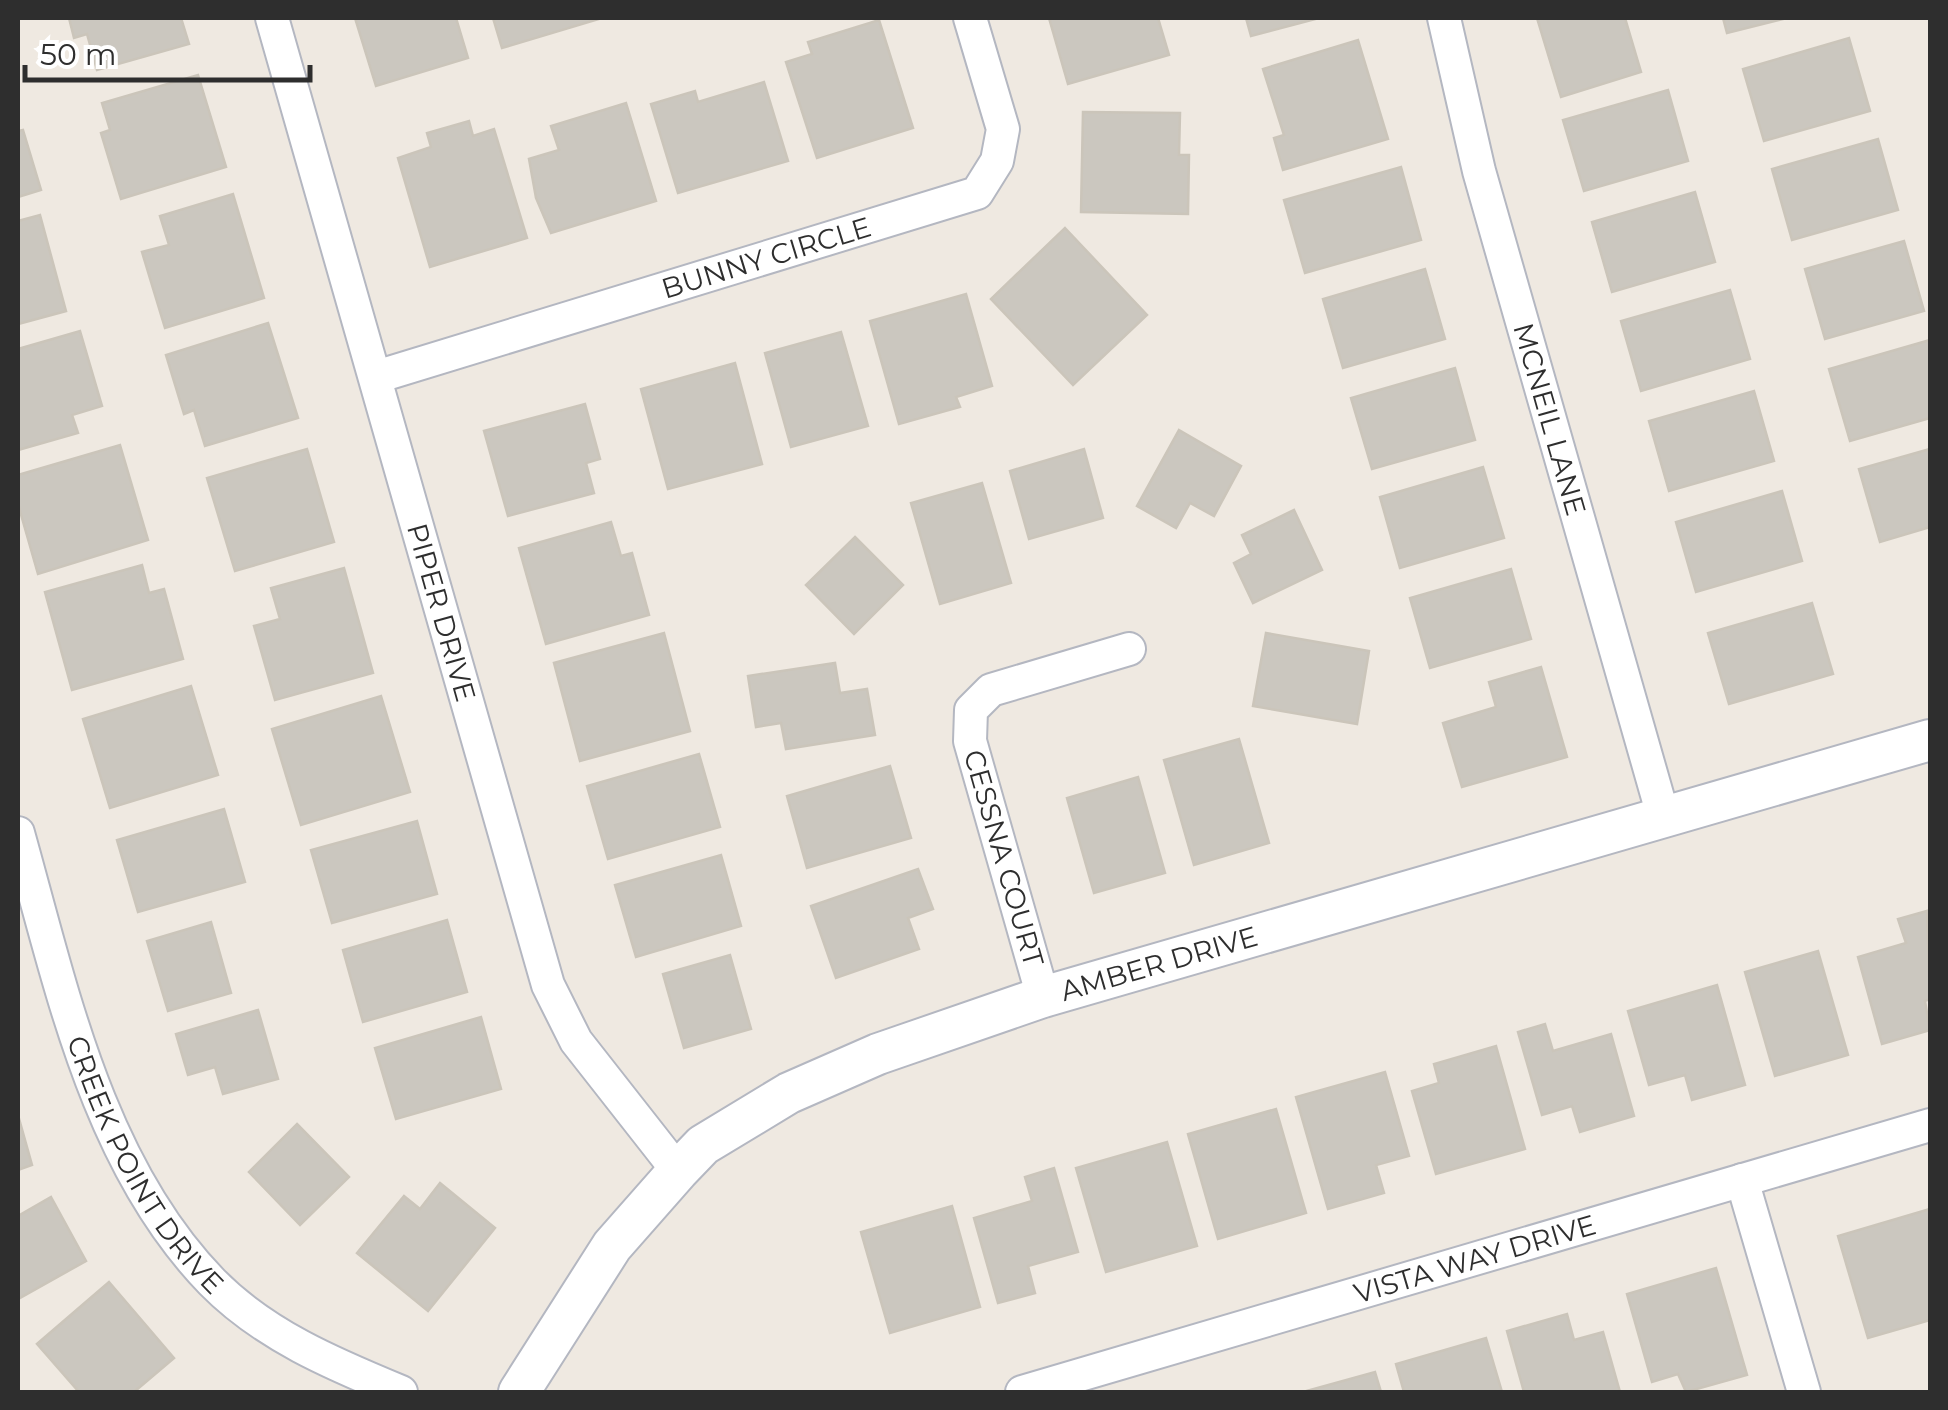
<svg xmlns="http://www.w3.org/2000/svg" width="1948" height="1410" font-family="Montserrat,sans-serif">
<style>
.building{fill:#cbc7bf;stroke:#cbc5ba;stroke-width:2.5}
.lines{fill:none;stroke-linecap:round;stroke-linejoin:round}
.minor-casing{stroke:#b4b7c1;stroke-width:36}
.tertiary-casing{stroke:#b4b7c1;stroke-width:44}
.minor{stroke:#fff;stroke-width:32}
.tertiary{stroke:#fff;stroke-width:40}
.labels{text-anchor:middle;stroke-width:10;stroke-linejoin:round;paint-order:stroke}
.street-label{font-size:28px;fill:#2e2e2e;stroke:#fff}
</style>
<rect width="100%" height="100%" fill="#efe9e1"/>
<g class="building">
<polygon points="69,18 181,18 189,44 97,70 87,34 74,38"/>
<polygon points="355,18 456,18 468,58 376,86"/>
<polygon points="493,18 598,18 599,19 502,48"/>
<polygon points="1049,18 1158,18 1169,55 1068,84"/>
<polygon points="1246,18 1319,18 1251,36"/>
<polygon points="1537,18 1625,18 1641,72 1561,97"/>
<polygon points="1723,18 1787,18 1727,33"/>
<polygon points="879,20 913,128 817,158 786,62 812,54 808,42"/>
<polygon points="1849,38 1870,111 1764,141 1743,69"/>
<polygon points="1358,40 1388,139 1283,170 1274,138 1284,135 1263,69"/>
<polygon points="198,75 226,167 121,199 101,133 110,130 102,103"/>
<polygon points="764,82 788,161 678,193 651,104 695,91 698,102"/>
<polygon points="1668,90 1688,161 1584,191 1563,120"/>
<polygon points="626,103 656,201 551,233 536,198 529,159 559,150 551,126"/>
<polygon points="1083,112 1180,113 1179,155 1189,155 1188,214 1081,212"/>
<polygon points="469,121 473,136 494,129 527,238 430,267 398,158 431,147 427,133"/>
<polygon points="23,130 41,190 18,197 18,131"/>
<polygon points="1878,139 1898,210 1792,240 1772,169"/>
<polygon points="1401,167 1421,240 1305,273 1284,200"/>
<polygon points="1695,192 1715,262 1612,292 1592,222"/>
<polygon points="233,194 264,298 165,328 142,252 169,245 160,216"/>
<polygon points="40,215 66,311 18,324 18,221"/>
<polygon points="1065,228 1147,315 1073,385 991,299"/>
<polygon points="1904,241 1924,311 1825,339 1805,269"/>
<polygon points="1425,269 1445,339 1343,368 1323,299"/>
<polygon points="1730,290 1750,359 1641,391 1621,321"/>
<polygon points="966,294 992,386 956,397 960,407 899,424 870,321"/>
<polygon points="268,323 298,418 205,446 194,410 184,414 166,355"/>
<polygon points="80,331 102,406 72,415 78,433 18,450 18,349"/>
<polygon points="841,332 868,426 791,447 765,353"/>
<polygon points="1930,340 1930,418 1850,441 1829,369"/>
<polygon points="735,363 762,464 668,489 641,389"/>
<polygon points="1455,368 1475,440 1372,469 1351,398"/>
<polygon points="1754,391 1774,461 1669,491 1649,421"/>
<polygon points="585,404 600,459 586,463 594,493 508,516 484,431"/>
<polygon points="1179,430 1241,466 1214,516 1190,503 1176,528 1137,506"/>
<polygon points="120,445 148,540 38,574 18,504 18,475"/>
<polygon points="307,449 334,542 235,571 207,478"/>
<polygon points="1084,449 1103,518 1029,539 1010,471"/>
<polygon points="1930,449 1930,527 1880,542 1859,469"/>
<polygon points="1483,467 1504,538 1400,568 1380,497"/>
<polygon points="982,483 1011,583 940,604 911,503"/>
<polygon points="1782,491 1802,561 1696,592 1676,522"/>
<polygon points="1294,510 1322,570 1253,603 1234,563 1251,554 1242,535"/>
<polygon points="611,522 621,556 632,553 649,615 546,644 519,548"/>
<polygon points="855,537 903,585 854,634 806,585"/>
<polygon points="142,565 149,593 164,589 183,659 72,690 45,592"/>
<polygon points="344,568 373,673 275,700 254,626 280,619 271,588"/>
<polygon points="1511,569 1531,639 1430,668 1410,598"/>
<polygon points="1812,603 1833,674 1729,704 1708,633"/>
<polygon points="664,633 690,731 580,761 554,663"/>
<polygon points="1266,633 1369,651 1357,724 1253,706"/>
<polygon points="835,663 840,693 867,689 875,735 786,749 781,723 756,727 748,676"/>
<polygon points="1541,667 1567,757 1462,787 1443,723 1496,707 1489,682"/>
<polygon points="191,686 218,775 110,808 83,719"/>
<polygon points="381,696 410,792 301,825 272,729"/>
<polygon points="1239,739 1269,843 1194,865 1164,760"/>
<polygon points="699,754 720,827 608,859 587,786"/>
<polygon points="890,766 911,838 807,868 787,796"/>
<polygon points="1138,777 1165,873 1094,893 1067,798"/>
<polygon points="224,809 245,882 138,912 117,840"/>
<polygon points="417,821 437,894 332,923 311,850"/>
<polygon points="721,855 741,926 636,957 615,885"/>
<polygon points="918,869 933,909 908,918 919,949 836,978 811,906"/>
<polygon points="1927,911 1930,999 1925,1001 1930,1030 1882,1044 1858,957 1906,943 1898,919"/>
<polygon points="447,920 467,992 363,1022 343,950"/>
<polygon points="211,922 231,993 168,1011 147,941"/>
<polygon points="1818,951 1848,1055 1775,1076 1745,972"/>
<polygon points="730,955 751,1029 684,1048 663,974"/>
<polygon points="1717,985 1745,1085 1692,1100 1685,1075 1649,1085 1628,1011"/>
<polygon points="258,1010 278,1079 223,1094 215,1067 188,1075 176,1034"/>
<polygon points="481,1017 501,1089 396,1119 375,1048"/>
<polygon points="1545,1024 1553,1051 1611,1034 1634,1116 1580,1132 1572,1106 1542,1115 1518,1032"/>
<polygon points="1496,1046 1525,1149 1436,1174 1412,1091 1439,1083 1434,1064"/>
<polygon points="1385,1072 1409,1156 1376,1165 1384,1193 1328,1209 1296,1097"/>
<polygon points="1276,1109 1306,1213 1218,1239 1188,1134"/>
<polygon points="18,1115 32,1165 18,1170"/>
<polygon points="297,1124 349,1177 300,1225 249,1172"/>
<polygon points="1167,1142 1197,1246 1106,1272 1076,1168"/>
<polygon points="1054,1168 1078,1252 1028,1266 1035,1293 998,1303 974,1218 1032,1201 1025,1177"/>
<polygon points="440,1183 495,1228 428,1311 357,1253 404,1196 420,1209"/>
<polygon points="51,1197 86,1261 18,1299 18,1216"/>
<polygon points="952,1206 980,1307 890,1333 861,1232"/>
<polygon points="1930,1209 1930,1320 1868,1338 1838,1236"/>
<polygon points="1716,1268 1747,1375 1686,1392 1678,1374 1652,1382 1627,1294"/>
<polygon points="109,1282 174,1358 134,1392 79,1392 37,1344"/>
<polygon points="1567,1314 1574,1340 1603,1332 1620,1392 1524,1392 1507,1331"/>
<polygon points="1486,1338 1502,1392 1404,1392 1396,1364"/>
<polygon points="1375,1372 1381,1392 1303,1392"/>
</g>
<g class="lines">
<g class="minor-casing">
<g id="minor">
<path id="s1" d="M272,18L548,985L576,1041L678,1171"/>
<path id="s2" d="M1444,18L1479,171L1664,819"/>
<path id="s3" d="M376,377L977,193L997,161L1003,129L970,18"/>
<path id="s4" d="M18,833C61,986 97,1164 212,1282C264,1335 333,1364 401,1392"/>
<polyline points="1043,997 970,741 971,710 991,690 1129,649"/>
<polyline points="1742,1180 1804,1392"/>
<path id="s5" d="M1022,1392L1930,1125"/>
</g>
</g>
<g class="tertiary-casing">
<g id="tertiary">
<path id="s6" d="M519,1392L612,1246L678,1171L703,1145L789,1093L878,1054L1043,997L1930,740"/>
</g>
</g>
<use href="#minor" class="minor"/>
<use href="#tertiary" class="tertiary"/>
</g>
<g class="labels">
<g class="street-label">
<text dy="10" stroke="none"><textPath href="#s3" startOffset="408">BUNNY CIRCLE</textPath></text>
<text dy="10" stroke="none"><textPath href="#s2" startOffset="415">MCNEIL LANE</textPath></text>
<text dy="10" stroke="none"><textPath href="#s1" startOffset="618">PIPER DRIVE</textPath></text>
<text transform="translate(1004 858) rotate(74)" y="10">CESSNA COURT</text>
<text dy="10" stroke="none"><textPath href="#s6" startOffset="802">AMBER DRIVE</textPath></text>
<text dy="10" stroke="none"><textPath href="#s4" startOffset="358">CREEK POINT DRIVE</textPath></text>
<text dy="10" stroke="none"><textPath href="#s5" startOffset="472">VISTA WAY DRIVE</textPath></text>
</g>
</g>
<rect width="1948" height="1410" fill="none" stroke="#2e2e2e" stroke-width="40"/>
<path d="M25 65v15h285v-15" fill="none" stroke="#2e2e2e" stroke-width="5"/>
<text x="40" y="65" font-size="30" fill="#2e2e2e" stroke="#ffffff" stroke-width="8" paint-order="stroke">50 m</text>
</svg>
